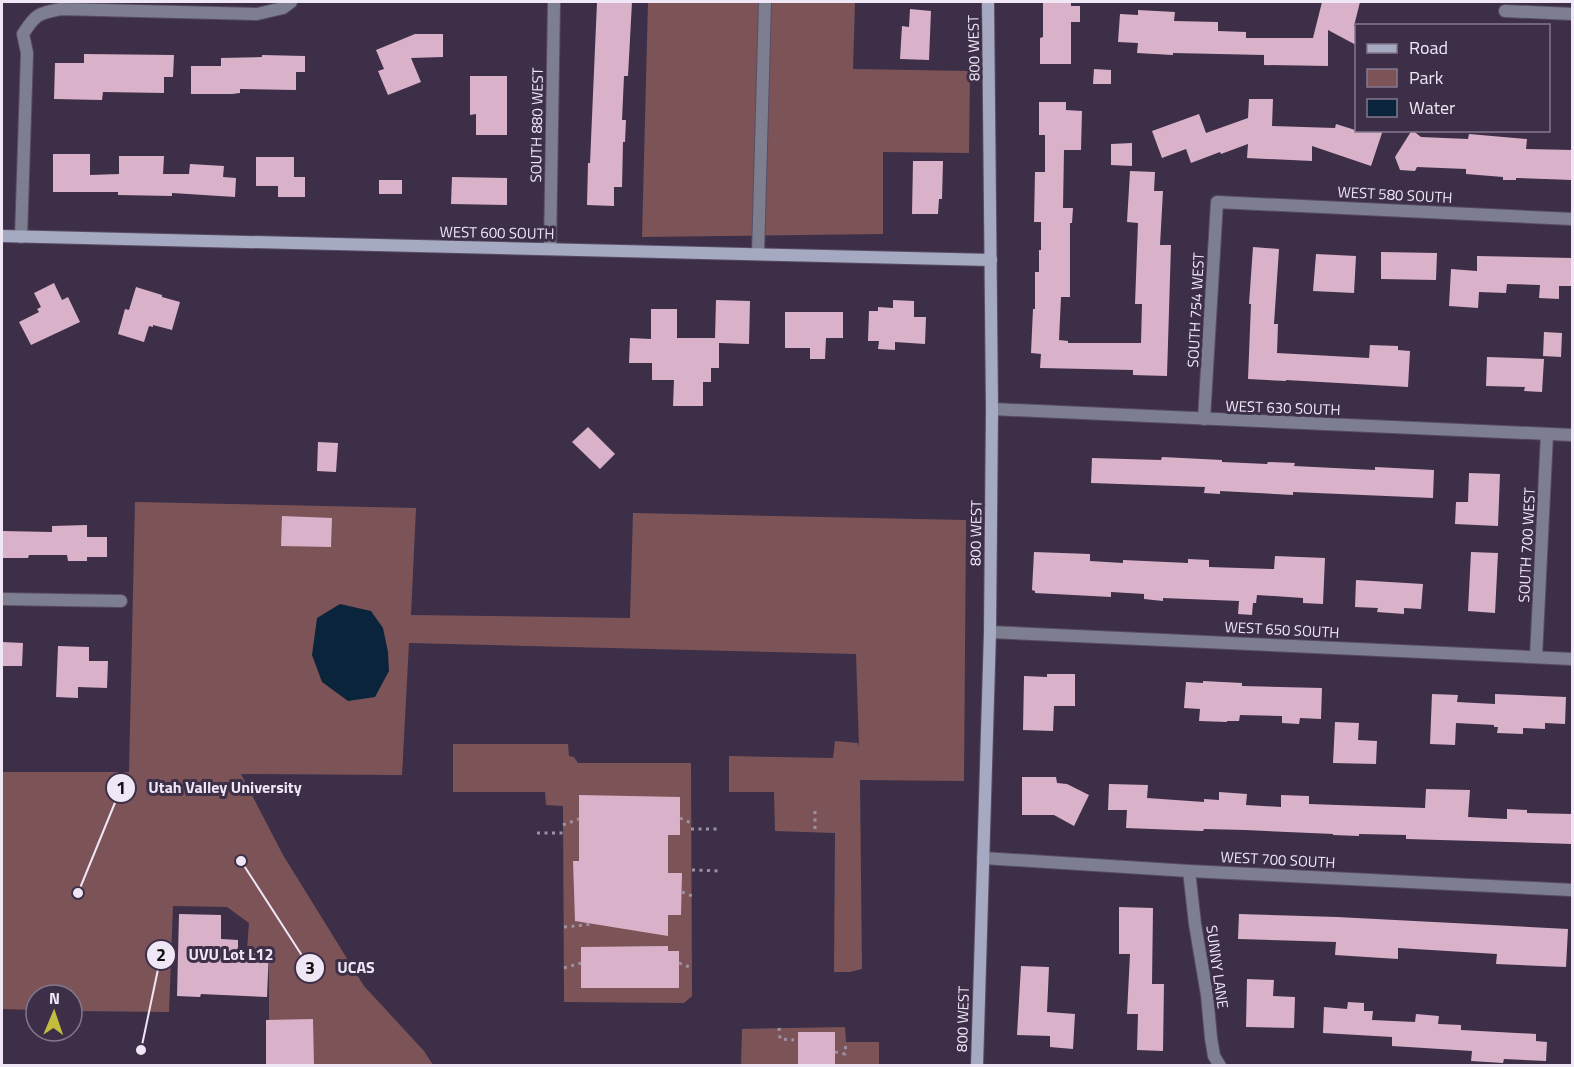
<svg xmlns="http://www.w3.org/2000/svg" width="1574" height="1067" font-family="'Titillium Web',sans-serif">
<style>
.green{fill:#7c5458}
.water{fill:#09243b}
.building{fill:#d9b2c9}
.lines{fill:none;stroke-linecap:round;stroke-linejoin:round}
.street-casing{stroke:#594c64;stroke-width:14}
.secondary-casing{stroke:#594c64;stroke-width:14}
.path{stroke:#9c91a5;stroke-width:3;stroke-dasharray:3 4.5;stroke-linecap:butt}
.street{stroke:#7d7f90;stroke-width:12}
.secondary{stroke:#a5a9c2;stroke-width:12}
.labels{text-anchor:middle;stroke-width:6;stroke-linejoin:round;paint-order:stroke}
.street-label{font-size:15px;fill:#efe6f6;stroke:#3d2f48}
.leader{fill:none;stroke:#efe6f6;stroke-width:2}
.callout-dot{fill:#efe6f6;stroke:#3d2f48;stroke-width:2}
.mark-label{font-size:18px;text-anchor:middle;font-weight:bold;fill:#111}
.callout-label{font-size:16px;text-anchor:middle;font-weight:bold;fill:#efe6f6;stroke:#3d2f48;stroke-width:6;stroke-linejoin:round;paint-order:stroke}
</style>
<rect width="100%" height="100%" fill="#3d2f48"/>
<g class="green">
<polygon points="648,2 855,2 853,69 970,71 969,153 883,152 883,234 642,237"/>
<polygon points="135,502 416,508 411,615 630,618 633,513 966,520 964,781 860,780 862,969 850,972 834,972 835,833 775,831 774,792 729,792 729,756 833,758 835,741 858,743 859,747 856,654 409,643 402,775 241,774 283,855 364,986 424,1051 433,1065 313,1065 313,1020 269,1020 269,950 247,949 249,923 227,907 173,906 169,1012 72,1011 72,995 36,995 36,1010 2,1009 2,772 129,772"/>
<polygon points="453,744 568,744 569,756 574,757 578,763 691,763 692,996 684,1003 564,1002 563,806 546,805 545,792 453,792"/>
<polygon points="845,1027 846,1042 879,1042 879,1065 741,1066 742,1029"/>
</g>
<polygon class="water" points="340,604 371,611 383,628 388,652 389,671 375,697 348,701 322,682 312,655 317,618"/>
<g class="building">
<polygon points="597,2 632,2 628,76 624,76 622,120 626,120 625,142 623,142 622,187 614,187 614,206 587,205 588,163 590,163"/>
<polygon points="1043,2 1071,2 1071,6 1080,6 1080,22 1071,22 1071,64 1040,64 1040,38 1043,37"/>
<polygon points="1322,2 1360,2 1354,26 1356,27 1356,45 1328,30 1328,66 1264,65 1264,55 1173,53 1173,55 1137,53 1138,43 1118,42 1120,14 1138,15 1138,10 1175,12 1174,21 1218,22 1218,31 1246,32 1246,38 1313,38"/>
<polygon points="910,9 931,11 929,60 900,59 902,26 909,27"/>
<polygon points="415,34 443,34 443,57 411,58 421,82 388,95 378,71 384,69 376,50"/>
<polygon points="84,54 174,55 173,77 164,77 164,93 103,92 102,100 54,99 55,63 84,63"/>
<polygon points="262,55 305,56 305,72 296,72 296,90 240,89 240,93 232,94 191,94 191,66 221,66 221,58 262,57"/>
<polygon points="1094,69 1111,70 1111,84 1093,84"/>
<polygon points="470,76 507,76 507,135 476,135 476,114 470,115"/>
<polygon points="1249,99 1273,99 1272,126 1335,128 1336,124 1355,130 1383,130 1371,166 1312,146 1312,161 1247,158 1248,144 1221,154 1220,152 1191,163 1186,149 1162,158 1152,131 1199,114 1206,133 1248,118"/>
<polygon points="1039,102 1066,102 1066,110 1082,111 1081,150 1064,150 1063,208 1073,208 1072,223 1070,223 1070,297 1061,297 1059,340 1068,341 1068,343 1141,343 1142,304 1135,304 1138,223 1127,222 1130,171 1155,172 1154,191 1163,191 1160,245 1171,245 1167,376 1133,375 1133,370 1040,368 1041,354 1031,353 1033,309 1035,309 1035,272 1039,272 1039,250 1041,250 1041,222 1034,222 1035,172 1045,172 1045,135 1039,135"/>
<polygon points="1412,130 1421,137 1468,139 1469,134 1527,139 1526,149 1572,150 1572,180 1516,178 1516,180 1503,180 1503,177 1466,174 1466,169 1417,167 1415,171 1400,170 1395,157"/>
<polygon points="1132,143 1132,166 1111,165 1111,144"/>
<polygon points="53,154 90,154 90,175 119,174 119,156 164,156 163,174 189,174 190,164 224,166 223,177 236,178 235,197 172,193 172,196 118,195 118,192 53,192"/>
<polygon points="256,157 294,157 294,177 305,177 305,197 278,197 278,186 256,186"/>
<polygon points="913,161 943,161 942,199 939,199 938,214 912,214"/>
<polygon points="452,177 507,178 507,205 451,204"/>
<rect x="379" y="180" width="23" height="14"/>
<polygon points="1253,247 1279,249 1274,324 1278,324 1277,353 1369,358 1370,345 1398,346 1398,350 1410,351 1408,387 1286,380 1286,381 1248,379 1251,304 1249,304"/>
<polygon points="1381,252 1437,253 1436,280 1381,279"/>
<polygon points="1316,254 1356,256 1354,293 1313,291"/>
<polygon points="1477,256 1572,258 1572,286 1559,286 1559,299 1539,298 1540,285 1507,284 1506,293 1479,292 1478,308 1449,306 1451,269 1477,271"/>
<polygon points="54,283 62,300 68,297 80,322 31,345 19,322 39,312 37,309 41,307 34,293"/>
<polygon points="136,287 162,295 162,297 180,302 172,330 153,325 153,327 149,326 144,342 118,334 125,309 129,310"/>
<polygon points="716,300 750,301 749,344 719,343 719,368 711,368 711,382 703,382 703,406 673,406 674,380 652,380 652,363 629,363 630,338 651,339 651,309 677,309 677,338 715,338"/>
<polygon points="893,300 914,301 914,317 926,317 925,344 895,342 895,350 878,349 879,341 868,341 869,311 878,311 878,307 893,308"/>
<polygon points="785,312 843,312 843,338 826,338 825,359 810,359 810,348 785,348"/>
<polygon points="1544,332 1562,333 1561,357 1543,356"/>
<polygon points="1487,357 1544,359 1542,392 1524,391 1525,387 1486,386"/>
<polygon points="588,427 615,454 600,469 572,442"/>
<polygon points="318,442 338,443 336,472 317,471"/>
<polygon points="1162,457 1222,460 1222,462 1267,464 1268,462 1295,463 1294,466 1375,470 1375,467 1434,470 1433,498 1293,492 1293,495 1220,491 1220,494 1204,493 1205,487 1091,483 1092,458 1161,460"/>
<polygon points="1469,473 1500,474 1498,526 1455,524 1456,502 1468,502"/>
<polygon points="282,516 332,518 331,547 281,546"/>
<polygon points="87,525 87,537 107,537 107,557 87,557 87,561 68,561 67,555 29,555 28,558 2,558 2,531 52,532 52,526"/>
<polygon points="1034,552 1090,554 1090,561 1123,563 1123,560 1188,563 1188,559 1209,560 1209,567 1274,569 1275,556 1325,558 1323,604 1303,603 1303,598 1257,595 1256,603 1253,603 1252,615 1238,614 1239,601 1163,598 1163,601 1144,599 1144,594 1111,592 1111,597 1035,593 1035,591 1032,590"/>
<polygon points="1471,552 1498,553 1495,613 1468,611"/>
<polygon points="1356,580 1423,584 1421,609 1404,608 1404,614 1377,612 1378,608 1355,607"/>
<polygon points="2,642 23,643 22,666 2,666"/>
<polygon points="58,646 89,647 89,661 108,661 107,688 78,687 78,698 56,697"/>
<polygon points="1047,674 1075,674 1075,706 1054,706 1053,731 1023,730 1024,676 1047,677"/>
<polygon points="1203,681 1242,683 1242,686 1322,688 1321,719 1300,718 1299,724 1282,723 1282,716 1240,715 1239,721 1227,721 1227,722 1199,721 1200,709 1184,708 1186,682 1203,683"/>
<polygon points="1432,694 1458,695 1457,702 1495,704 1495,694 1566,697 1565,724 1545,723 1545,729 1523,728 1523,734 1497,733 1498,727 1494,727 1494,725 1456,723 1455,745 1430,744"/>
<polygon points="1335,722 1359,723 1358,740 1377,741 1376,764 1333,763"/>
<polygon points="1022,777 1056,777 1057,783 1067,784 1089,795 1074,826 1054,815 1022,815"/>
<polygon points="1109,784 1148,785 1147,798 1204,802 1204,799 1219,800 1219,792 1247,794 1246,805 1281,807 1281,795 1309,796 1309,804 1425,808 1426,789 1470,790 1468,817 1507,819 1507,809 1527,810 1527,813 1572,814 1572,844 1406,839 1406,835 1359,834 1359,836 1333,835 1333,834 1245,830 1204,829 1203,831 1126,828 1127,810 1108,810"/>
<polygon points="579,795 680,797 680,835 668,835 668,873 682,873 681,915 668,915 668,936 575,921 573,861 579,861"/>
<polygon points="1119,907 1153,908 1152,984 1164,984 1163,1051 1137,1050 1138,1014 1127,1014 1130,954 1119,954"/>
<polygon points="179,914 221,915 221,939 238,940 238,950 269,950 267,997 201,994 200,997 177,996"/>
<polygon points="1239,914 1337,917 1568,929 1566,967 1496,964 1497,954 1398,948 1398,959 1335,955 1336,942 1238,939"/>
<polygon points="668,946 668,951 679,951 679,988 581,988 581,947"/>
<polygon points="1021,966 1049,967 1047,1012 1075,1014 1073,1049 1050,1047 1050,1036 1017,1035"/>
<polygon points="1247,979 1274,980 1273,996 1295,997 1294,1028 1246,1027"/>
<polygon points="1348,1002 1364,1003 1364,1011 1373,1011 1372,1020 1415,1022 1416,1014 1439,1016 1438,1024 1461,1025 1461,1030 1536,1034 1536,1041 1547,1042 1546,1061 1504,1059 1503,1063 1471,1061 1472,1051 1392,1046 1392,1037 1323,1033 1324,1007 1347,1009"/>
<polygon points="313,1019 314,1065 266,1065 266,1020"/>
<rect x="798" y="1032" width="37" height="33"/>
</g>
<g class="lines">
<g class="street-casing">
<g id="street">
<polyline points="1505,11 1572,14"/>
<path d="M21,237L27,53L23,34C35,15 38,13 61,9L257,14L283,8L291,2"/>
<polyline points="550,249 554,2"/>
<polyline points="758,254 765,2"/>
<polyline points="992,409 1572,435"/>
<polyline points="1204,419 1217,202 1572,219"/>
<polyline points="2,599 121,601"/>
<polyline points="990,632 1572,659"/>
<polyline points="1536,657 1547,434"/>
<polyline points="983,858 1189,871 1572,890"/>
<polyline points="1189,871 1195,924 1207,995 1211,1038 1214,1056 1220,1066"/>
</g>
</g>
<g class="secondary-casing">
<g id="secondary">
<polyline points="2,236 991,260"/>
<polyline points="977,1066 990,632 992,409 988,2"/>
</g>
</g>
<g class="path">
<polyline points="815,811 815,832"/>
<polyline points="680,818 691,823"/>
<polyline points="563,825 579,819"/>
<polyline points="691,829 721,829"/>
<polyline points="537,833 563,833"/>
<polyline points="692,870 721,871"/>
<polyline points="682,892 692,896"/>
<polyline points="564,927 593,924"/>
<polyline points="679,963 692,968"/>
<polyline points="564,968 581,963"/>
<polyline points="779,1028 780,1039 794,1040"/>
<polyline points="835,1052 845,1054 846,1042"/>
</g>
<use href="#street" class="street"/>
<use href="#secondary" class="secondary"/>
</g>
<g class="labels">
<g class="street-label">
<text transform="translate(974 48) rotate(-91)" y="5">800 WEST</text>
<text transform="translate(537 125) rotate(-89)" y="5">SOUTH 880 WEST</text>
<text transform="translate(1395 195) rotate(3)" y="5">WEST 580 SOUTH</text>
<text transform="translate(497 233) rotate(1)" y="5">WEST 600 SOUTH</text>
<text transform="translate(1196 310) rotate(-87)" y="5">SOUTH 754 WEST</text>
<text transform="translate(1283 408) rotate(2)" y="5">WEST 630 SOUTH</text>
<text transform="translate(976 533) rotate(-89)" y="5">800 WEST</text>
<text transform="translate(1527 545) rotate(-87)" y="5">SOUTH 700 WEST</text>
<text transform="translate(1282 630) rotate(3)" y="5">WEST 650 SOUTH</text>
<text transform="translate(1278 860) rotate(3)" y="5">WEST 700 SOUTH</text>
<text transform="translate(1217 967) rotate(82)" y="5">SUNNY LANE</text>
<text transform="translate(963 1019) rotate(-88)" y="5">800 WEST</text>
</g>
</g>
<path class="leader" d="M78 893L121 788M141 1050L161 955M241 861L310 968"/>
<g class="callout-dot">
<circle cx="78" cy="893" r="6"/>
<circle cx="141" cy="1050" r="6"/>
<circle cx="241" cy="861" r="6"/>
<circle cx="121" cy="788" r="15"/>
<circle cx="161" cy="955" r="15"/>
<circle cx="310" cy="968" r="15"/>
</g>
<g class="mark-label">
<text x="121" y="794">1</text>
<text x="161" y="961">2</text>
<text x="310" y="974">3</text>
</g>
<g class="callout-label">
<text x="225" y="793">Utah Valley University</text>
<text x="231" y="960">UVU Lot L12</text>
<text x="356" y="973">UCAS</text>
</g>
<rect width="1574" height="1067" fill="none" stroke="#efe6f6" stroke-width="6"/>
<rect x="1355" y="24" width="195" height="108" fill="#3d2f48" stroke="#84788e" stroke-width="1.5"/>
<rect x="1367" y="44" width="30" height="9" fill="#a5a9c2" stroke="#84788e" stroke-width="1.5"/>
<text x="1409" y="54" font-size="18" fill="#efe6f6">Road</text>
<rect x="1367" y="69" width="30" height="18" fill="#7c5458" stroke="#84788e" stroke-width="1.5"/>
<text x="1409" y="84" font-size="18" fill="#efe6f6">Park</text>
<rect x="1367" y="99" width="30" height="18" fill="#09243b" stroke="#84788e" stroke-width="1.5"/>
<text x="1409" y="114" font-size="18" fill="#efe6f6">Water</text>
<g transform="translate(54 1013) rotate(2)"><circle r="28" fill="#3d2f48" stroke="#84788e" stroke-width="1.5"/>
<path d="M0-4.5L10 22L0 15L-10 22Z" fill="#c4bc3e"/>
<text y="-9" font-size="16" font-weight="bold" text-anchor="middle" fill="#efe6f6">N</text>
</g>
</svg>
